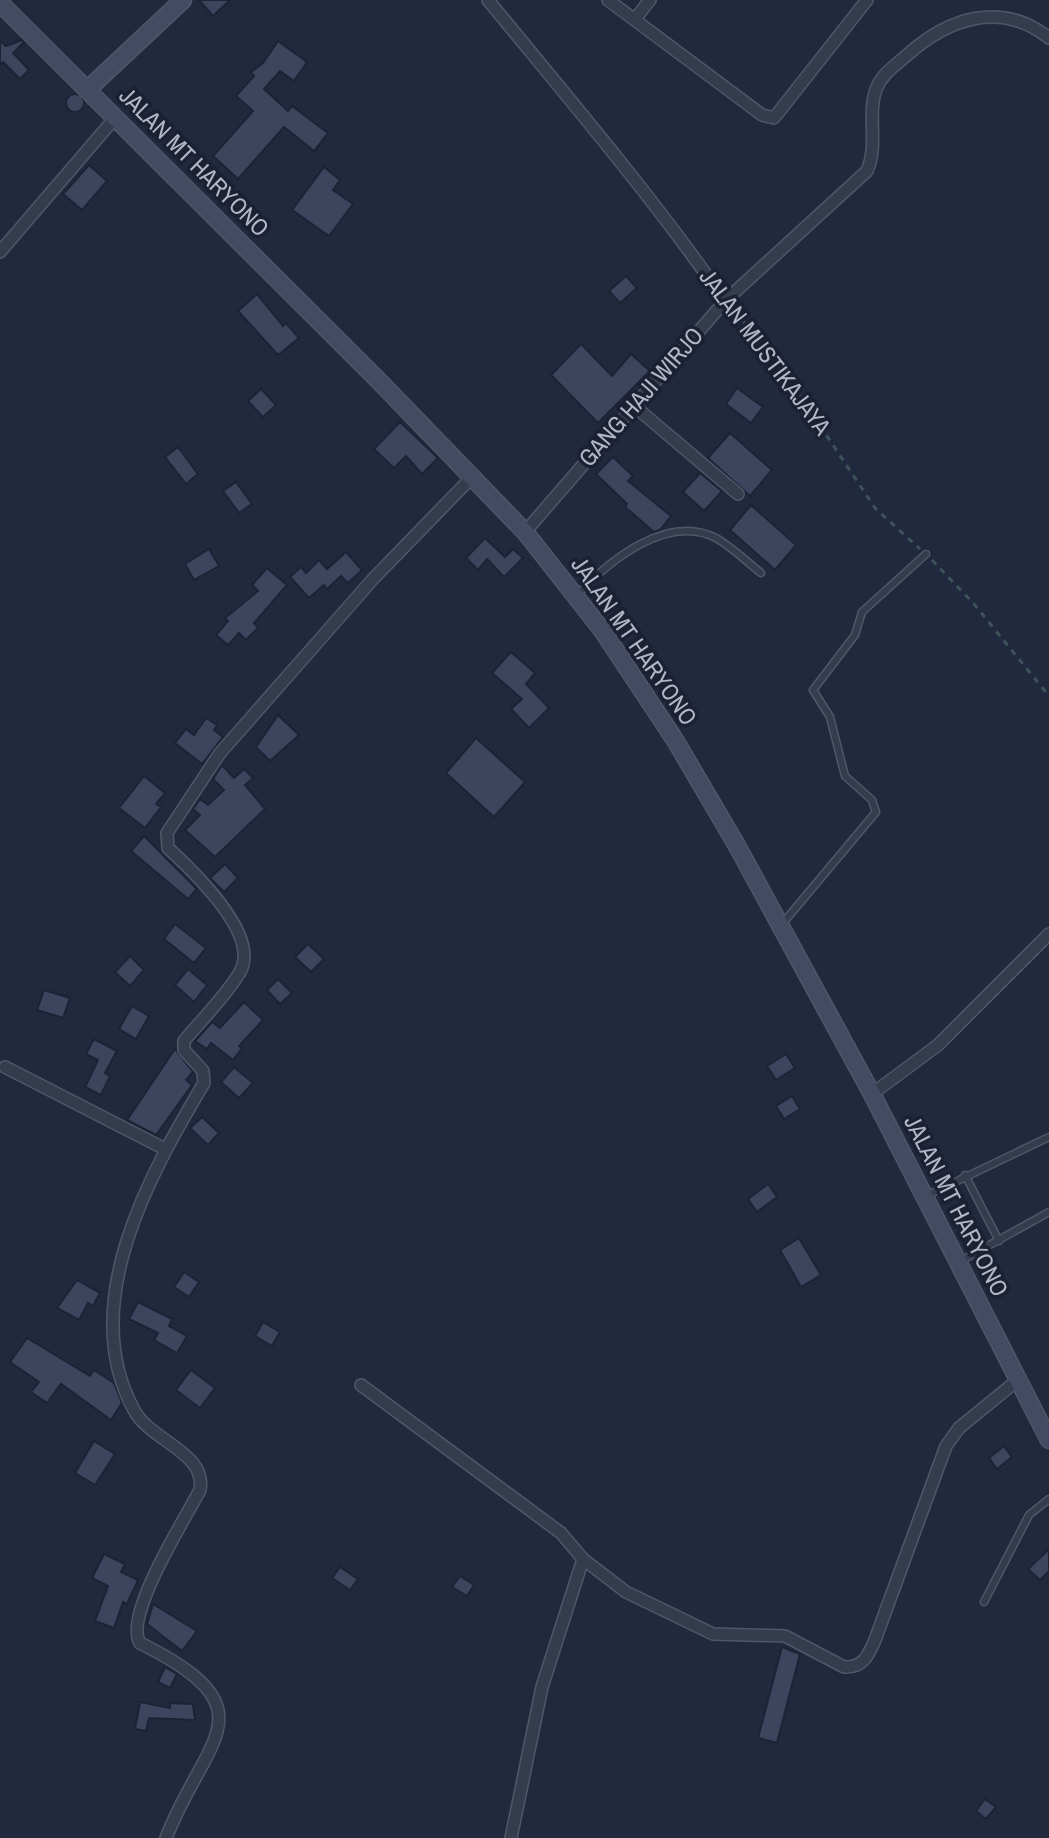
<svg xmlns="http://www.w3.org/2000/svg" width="1049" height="1838" font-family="'Archivo Narrow',sans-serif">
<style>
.building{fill:#3d455e;stroke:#1d2335;stroke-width:2}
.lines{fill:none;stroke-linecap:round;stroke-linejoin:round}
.lane-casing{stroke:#515669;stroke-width:9}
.street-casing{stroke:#515669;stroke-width:14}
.secondary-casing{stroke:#515669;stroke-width:19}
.path{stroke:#3e5359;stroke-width:3;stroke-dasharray:6 6;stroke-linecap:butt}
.lane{stroke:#353c4e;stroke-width:6}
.street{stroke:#353c4e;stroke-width:11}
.secondary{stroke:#434a61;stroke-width:16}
.labels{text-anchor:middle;stroke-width:7;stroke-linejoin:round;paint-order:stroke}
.street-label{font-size:24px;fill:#b1b6c9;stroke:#1b2133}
</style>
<rect width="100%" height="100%" fill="#21293e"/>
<g class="building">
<polygon points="199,0 230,0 213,16"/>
<polygon points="22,40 24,42 13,53 29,70 20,79 3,62 0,65 0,41 6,46"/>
<polygon points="278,41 307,62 294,81 280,71 264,89 288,111 292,106 328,133 314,151 284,127 238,179 213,156 253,111 236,96 254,76 251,72 263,63"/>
<circle cx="75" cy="103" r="9"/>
<polygon points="89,165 107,181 82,210 63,194"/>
<polygon points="324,167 340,180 333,190 353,204 329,236 292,210"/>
<polygon points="626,276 637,288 620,303 609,291"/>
<polygon points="257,294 283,326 286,323 299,338 278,355 238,311"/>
<polygon points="581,344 612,376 631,354 650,371 598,423 551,375"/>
<polygon points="737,388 763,407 751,423 726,404"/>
<polygon points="261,389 276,405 263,417 248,401"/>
<polygon points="400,422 438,458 422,474 406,456 394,468 374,449"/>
<polygon points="730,433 772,470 750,496 708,458"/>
<polygon points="178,447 198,474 186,484 165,457"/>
<polygon points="613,457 633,476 628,481 671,516 660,530 654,532 625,507 627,504 596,474"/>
<polygon points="700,473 722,491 704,511 683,492"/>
<polygon points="236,482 252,504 239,513 223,491"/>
<polygon points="751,505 796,545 775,570 730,530"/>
<polygon points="485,538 505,557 513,549 523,558 504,577 487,559 478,570 466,558"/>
<polygon points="209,549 219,566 194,580 185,564"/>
<polygon points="346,552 362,570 348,583 341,576 327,589 324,585 309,598 290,577 301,567 306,573 319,560 327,569"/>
<polygon points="267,568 287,585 254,623 258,628 246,640 239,633 228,645 216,635 228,621 225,618 258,591 252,585"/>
<polygon points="511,652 535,673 526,684 549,708 529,728 511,709 522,699 492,673"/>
<polygon points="278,715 299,735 270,761 256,747"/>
<polygon points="206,718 217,725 214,730 223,737 202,764 175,743 186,729 194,735"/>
<polygon points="476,738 525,782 494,817 446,773"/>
<polygon points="222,765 234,778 244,769 253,778 245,785 265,809 215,857 185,830 200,815 193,809 200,799 208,805 224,790 213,779"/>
<polygon points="144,776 165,793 156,804 161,807 145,828 119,808"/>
<polygon points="144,836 197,889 188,899 131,851"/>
<polygon points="225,864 238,878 224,892 210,878"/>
<polygon points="175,924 206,948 194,963 164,939"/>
<polygon points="308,944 324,959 311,972 295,957"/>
<polygon points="130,956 144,970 130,986 115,972"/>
<polygon points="188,969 207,985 194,1002 175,985"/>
<polygon points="278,979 292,993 280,1004 267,990"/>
<polygon points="44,990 70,998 63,1018 37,1010"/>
<polygon points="244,1002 263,1020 239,1046 242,1048 233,1060 211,1043 207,1049 195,1041 212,1022 220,1028"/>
<polygon points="132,1006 149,1016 136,1039 119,1029"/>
<polygon points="94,1039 117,1051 105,1073 110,1076 101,1095 85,1087 98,1060 86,1054"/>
<polygon points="175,1049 193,1072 186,1080 192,1085 156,1135 127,1120"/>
<polygon points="786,1054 795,1068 776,1080 767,1066"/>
<polygon points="234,1067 253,1083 239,1098 221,1082"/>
<polygon points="792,1096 800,1109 784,1119 776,1106"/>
<polygon points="202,1117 219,1133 208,1145 190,1128"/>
<polygon points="768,1184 777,1197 757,1212 748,1199"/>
<polygon points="799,1238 821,1275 801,1287 780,1250"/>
<polygon points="184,1272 199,1282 189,1297 174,1287"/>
<polygon points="77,1280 100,1293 93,1306 88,1303 79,1320 57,1308"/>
<polygon points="138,1302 172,1319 169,1326 187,1336 177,1353 154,1340 158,1333 129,1319"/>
<polygon points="263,1322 280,1332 272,1346 255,1336"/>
<polygon points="27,1338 90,1376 94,1370 114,1383 122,1403 111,1420 61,1384 47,1403 31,1392 39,1382 10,1362"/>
<polygon points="191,1370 215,1388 200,1408 176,1390"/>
<polygon points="94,1441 115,1454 95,1485 75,1473"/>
<polygon points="1004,1446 1012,1457 997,1469 989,1458"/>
<polygon points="1049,1549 1049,1571 1040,1580 1028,1569"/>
<polygon points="104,1554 125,1564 121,1572 138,1580 127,1604 123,1602 114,1628 95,1621 108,1586 92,1578"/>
<polygon points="340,1567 358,1579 350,1590 332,1578"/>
<polygon points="460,1576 474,1585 467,1596 452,1587"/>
<polygon points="153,1604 197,1631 182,1651 147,1624"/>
<polygon points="782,1647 800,1654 777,1743 758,1738"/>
<polygon points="165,1667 177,1674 170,1688 158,1682"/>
<polygon points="140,1702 170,1708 170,1703 193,1704 195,1720 149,1718 146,1731 135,1729"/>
<polygon points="985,1799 996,1807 986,1819 976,1811"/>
</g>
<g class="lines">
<g class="lane-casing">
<g id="lane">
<path d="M578,594C609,561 667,513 716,538C732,547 747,562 761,573"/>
<polyline points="783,923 876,812 872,800 845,776 830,717 813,690 855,635 862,612 926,554"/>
<polyline points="965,1175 999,1241"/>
<polyline points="926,1196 1049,1137"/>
<polyline points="959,1262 1049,1212"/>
<polyline points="984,1602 1029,1515 1049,1499"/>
</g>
</g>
<g class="street-casing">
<g id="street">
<path d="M488,0C569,99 652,196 725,301"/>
<polyline points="608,0 762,115 774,118 867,0"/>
<polyline points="635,19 650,0"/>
<polyline points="0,252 115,118"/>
<polyline points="633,405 738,494"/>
<path d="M525,532L725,301L867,171C879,144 866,113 877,87C883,73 896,65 906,56C948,18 1001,0 1049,38"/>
<polyline points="5,1067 165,1149"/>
<polyline points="872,1094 938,1045 1049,934"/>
<polyline points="361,1385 561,1533 583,1559 542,1687 511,1838"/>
<path d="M583,1559L626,1592L713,1634L785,1636L844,1667C863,1668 868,1656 875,1640L946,1446L959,1428L1019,1379"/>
<path d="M166,1838C205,1737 274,1710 140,1643C123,1616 185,1519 200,1490C207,1452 150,1441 134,1410C76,1304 150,1174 204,1083L203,1071L184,1050V1041C202,1019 226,996 240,972C261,935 193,871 168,848L167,833L220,753L373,579L471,478"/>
</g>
</g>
<g class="secondary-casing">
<g id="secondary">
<polyline points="0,3 380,382 525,532 602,630 675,740 736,844 872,1094 1049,1440"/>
<polyline points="87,90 183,0"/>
</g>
</g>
<g class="path">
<polyline points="734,310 785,373 875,508 920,549"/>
<polyline points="932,560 974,604 1049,696"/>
</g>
<use href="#lane" class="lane"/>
<use href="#street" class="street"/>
<use href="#secondary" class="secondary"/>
</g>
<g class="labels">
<g class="street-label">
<text transform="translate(194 162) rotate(45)" y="8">JALAN MT HARYONO</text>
<text transform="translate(765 352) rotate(53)" y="8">JALAN MUSTIKAJAYA</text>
<text transform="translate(641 397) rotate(-49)" y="8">GANG HAJI WIRJO</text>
<text transform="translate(634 641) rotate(55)" y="8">JALAN MT HARYONO</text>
<text transform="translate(956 1206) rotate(63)" y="8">JALAN MT HARYONO</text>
</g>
</g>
</svg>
